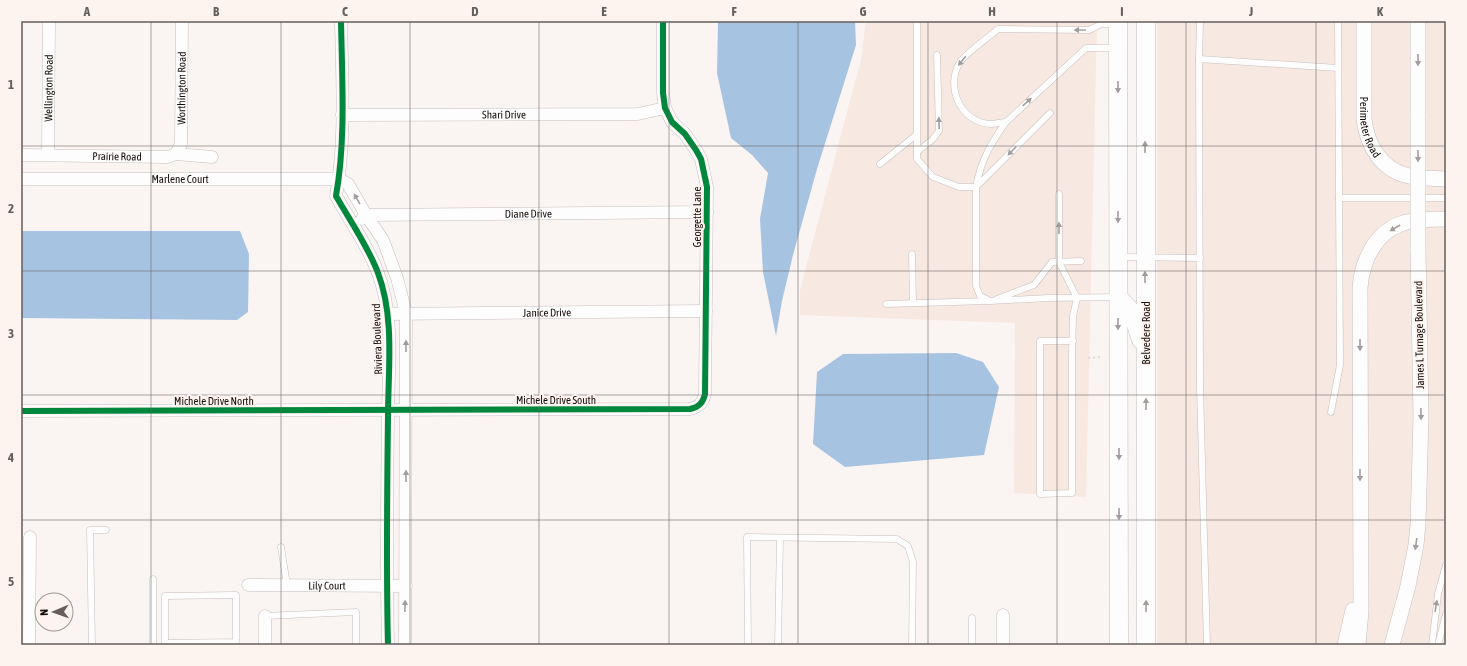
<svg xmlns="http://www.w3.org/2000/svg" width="1467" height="666" font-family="'Asap Condensed',sans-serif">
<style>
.built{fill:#f8e8e2}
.water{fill:#a7c3e2}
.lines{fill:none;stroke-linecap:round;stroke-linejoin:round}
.service-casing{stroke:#c6bfbd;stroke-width:7}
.minor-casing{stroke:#c6bfbd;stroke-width:13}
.tertiary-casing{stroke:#c6bfbd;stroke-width:16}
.primary-casing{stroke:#c6bfbd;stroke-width:19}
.path{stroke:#dbd9d8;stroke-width:2;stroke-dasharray:2 3;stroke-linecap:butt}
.service{stroke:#fefdfd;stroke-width:6}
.minor{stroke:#fefdfd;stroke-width:12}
.tertiary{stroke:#fefdfd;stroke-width:15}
.primary{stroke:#fefdfd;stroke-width:18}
.tertiary-bridge-casing{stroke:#c6bfbd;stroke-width:16;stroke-linecap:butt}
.tertiary-bridge{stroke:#fefdfd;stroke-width:15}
.cycleway-casing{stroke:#fdf3ef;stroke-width:8}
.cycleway{stroke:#00873e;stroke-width:6}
.oneway{fill:#a19d9c}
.grid{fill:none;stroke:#655e5b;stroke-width:1;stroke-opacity:0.55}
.labels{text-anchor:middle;stroke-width:4;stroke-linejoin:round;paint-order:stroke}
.street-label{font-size:11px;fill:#150d0a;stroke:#fdf3ef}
.neatline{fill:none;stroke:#655e5b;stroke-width:1.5}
.grid-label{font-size:13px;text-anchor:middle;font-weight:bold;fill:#655e5b}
</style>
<rect width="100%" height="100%" fill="#faf4f2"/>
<g class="built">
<polygon points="866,21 1097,21 1086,497 1014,493 1015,323 800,315 800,290 861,59"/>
<rect x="1157" y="21" width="289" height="624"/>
</g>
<g class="water">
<polygon points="718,21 855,21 856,45 817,169 793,255 782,301 776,336 763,272 760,219 768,173 752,155 731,138 717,73"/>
<polygon points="21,231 240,231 249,254 248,312 237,320 21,318"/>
<polygon points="956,353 983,362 999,387 984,455 845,467 813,444 817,372 843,354"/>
</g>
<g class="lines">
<g class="service-casing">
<g id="service">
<polyline points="917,21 917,159 933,177 959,187 976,187 1050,113"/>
<path d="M1116,24H1102L1089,30L998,29C989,37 965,54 960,62C945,86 960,123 991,124C996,124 1001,122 1006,122L1086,48H1117"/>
<polyline points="1199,59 1200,21"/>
<path d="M1006,122C991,143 981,160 976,187V286L980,296L990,301L1048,298L1116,297"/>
<polyline points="917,152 933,139 939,131 937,55"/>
<polyline points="880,164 916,135"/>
<polyline points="1059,194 1059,262 1077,298 1073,316 1072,356 1072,493 1040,494 1040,341 1073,341"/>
<polyline points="1339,198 1446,198"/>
<polyline points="912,254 913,303"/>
<polyline points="1120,257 1200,258"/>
<polyline points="997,299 1034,285 1052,262 1081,261"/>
<polyline points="886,304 988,301"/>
<polyline points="1331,412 1340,365 1338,21"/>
<polyline points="281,547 287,585"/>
<polyline points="153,579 153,645"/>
<polygon points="236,595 236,642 165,643 165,596"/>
<polyline points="265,616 356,612 356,645"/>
<polyline points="972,618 972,645"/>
<polyline points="92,645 90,530 106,530"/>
<polyline points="748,645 747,537 897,539 908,546 913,562 912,645"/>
<polyline points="778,645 780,538"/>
<polyline points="1207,645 1200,388 1199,59 1338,68"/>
<polyline points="1432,645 1438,594 1446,565"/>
<polyline points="1438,645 1446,614"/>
</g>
</g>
<g class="minor-casing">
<g id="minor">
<path d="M341,21C342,78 346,140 336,196C349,219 369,248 378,273C395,318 388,370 388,417C387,493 386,569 388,645"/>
<path id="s1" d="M342,115L638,114L665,108"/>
<path id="s2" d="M176,154L181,144L182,21"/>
<path id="s3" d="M21,155L168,157L176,154L212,157"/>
<path id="s4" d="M48,155L49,21"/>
<path id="s5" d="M21,179H339"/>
<polyline points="339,179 348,184 366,215 383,240 397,278 406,313 405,645"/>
<path id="s6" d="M362,219L366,215L707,212"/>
<path id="s7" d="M387,314L706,311"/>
<path d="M21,411L690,409C699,407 703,403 705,394L707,187L701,159L696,150L685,134L672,122L665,108L663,93V21"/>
<path id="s8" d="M248,585L406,586"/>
<polyline points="29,645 30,537"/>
<polyline points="265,645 265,616"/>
<polyline points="1003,645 1003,615"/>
</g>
</g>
<g class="tertiary-casing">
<g id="tertiary">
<path id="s9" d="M1364,21V119C1367,145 1381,170 1409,176C1421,179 1434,178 1446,179"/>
<polyline points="1418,117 1418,21"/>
<polyline points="1345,645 1353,610"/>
<path d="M1358,645L1361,611L1360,288C1362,261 1375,232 1403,223C1417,219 1432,219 1446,219"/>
<polyline points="1392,645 1408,586 1416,545 1418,524 1421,417 1418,249"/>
</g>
</g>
<g class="primary-casing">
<g id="primary">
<polyline points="1118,21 1119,645"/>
<polyline points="1146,21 1146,645"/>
<polyline points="1118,297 1132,312 1141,340"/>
</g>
</g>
<polyline class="path" points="1088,358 1102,357"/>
<use href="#service" class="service"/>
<use href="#minor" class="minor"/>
<use href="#tertiary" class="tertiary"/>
<use href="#primary" class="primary"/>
<g class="tertiary-bridge-casing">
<polyline id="tertiary-bridge" points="1418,249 1418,117"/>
</g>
<use href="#tertiary-bridge" class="tertiary-bridge"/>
<g class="cycleway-casing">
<g id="cycleway">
<path d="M341,21C342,78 346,140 336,196C349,219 369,248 378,273C395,318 388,370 388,417C387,493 386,569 388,645"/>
<path d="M21,411L690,409C699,407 703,403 705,394L707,187L701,159L696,150L685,134L672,122L665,108L663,93V21"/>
</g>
</g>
<use href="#cycleway" class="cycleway"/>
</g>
<defs><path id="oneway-solid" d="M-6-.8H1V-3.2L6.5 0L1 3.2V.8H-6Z"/></defs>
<g class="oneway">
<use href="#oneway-solid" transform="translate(1080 30) rotate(-180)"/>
<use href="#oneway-solid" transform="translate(1418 60) rotate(90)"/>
<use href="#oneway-solid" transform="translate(962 61) rotate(129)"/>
<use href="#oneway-solid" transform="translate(1118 87) rotate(90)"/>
<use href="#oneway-solid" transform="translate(1027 102) rotate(-42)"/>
<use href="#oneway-solid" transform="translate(939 123) rotate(-92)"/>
<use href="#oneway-solid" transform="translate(1145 147) rotate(-90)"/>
<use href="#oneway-solid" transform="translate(1012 151) rotate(135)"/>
<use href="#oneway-solid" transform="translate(1418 156) rotate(90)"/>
<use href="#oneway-solid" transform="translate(357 199) rotate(-120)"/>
<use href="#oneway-solid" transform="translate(1118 217) rotate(90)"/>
<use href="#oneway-solid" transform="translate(1059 228) rotate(-90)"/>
<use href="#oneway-solid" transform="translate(1395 228) rotate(150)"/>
<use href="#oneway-solid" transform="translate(1145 277) rotate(-90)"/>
<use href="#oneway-solid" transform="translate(1118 324) rotate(90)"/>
<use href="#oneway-solid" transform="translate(1360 345) rotate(90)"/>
<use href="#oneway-solid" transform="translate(406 346) rotate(-90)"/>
<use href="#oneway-solid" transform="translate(1146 404) rotate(-90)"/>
<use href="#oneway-solid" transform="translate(1421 414) rotate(89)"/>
<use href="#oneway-solid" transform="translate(1119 454) rotate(90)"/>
<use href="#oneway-solid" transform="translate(1360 475) rotate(90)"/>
<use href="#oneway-solid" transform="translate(406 476) rotate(-90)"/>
<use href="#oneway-solid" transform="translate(1119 514) rotate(90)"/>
<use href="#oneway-solid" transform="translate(1416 544) rotate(98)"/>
<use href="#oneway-solid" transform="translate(405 606) rotate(-89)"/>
<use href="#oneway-solid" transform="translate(1146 606) rotate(-90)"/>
<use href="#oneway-solid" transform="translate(1436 606) rotate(-81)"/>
</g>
<path class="grid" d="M151,21V645M281,21V645M410,21V645M539,21V645M669,21V645M798,21V645M928,21V645M1057,21V645M1186,21V645M1316,21V645M21,146H1446M21,271H1446M21,395H1446M21,520H1446"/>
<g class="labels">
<g class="street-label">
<text dy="4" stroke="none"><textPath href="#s4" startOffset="67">Wellington Road</textPath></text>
<text dy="4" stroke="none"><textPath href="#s2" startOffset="67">Worthington Road</textPath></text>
<text dy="4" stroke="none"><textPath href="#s1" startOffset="162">Shari Drive</textPath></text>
<text dy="4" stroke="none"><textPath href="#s9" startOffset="107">Perimeter Road</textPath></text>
<text dy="4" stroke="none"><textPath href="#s3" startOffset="96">Prairie Road</textPath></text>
<text dy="4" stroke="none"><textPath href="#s5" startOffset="159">Marlene Court</textPath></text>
<text dy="4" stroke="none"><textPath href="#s6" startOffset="168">Diane Drive</textPath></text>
<text transform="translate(697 217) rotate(-90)" y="4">Georgette Lane</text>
<text dy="4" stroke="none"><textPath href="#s7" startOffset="160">Janice Drive</textPath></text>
<text transform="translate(1146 333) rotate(-90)" y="4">Belvedere Road</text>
<text transform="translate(1419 335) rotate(-91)" y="4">James L Turnage Boulevard</text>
<text transform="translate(377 339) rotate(-92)" y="4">Riviera Boulevard</text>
<text x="556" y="404">Michele Drive South</text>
<text x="214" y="405">Michele Drive North</text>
<text dy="4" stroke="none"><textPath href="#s8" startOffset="79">Lily Court</textPath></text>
</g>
</g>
<rect width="1467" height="666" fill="none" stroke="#fdf3ef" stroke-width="44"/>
<g transform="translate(54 612) rotate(268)"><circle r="19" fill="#fdf3ef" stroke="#a09793"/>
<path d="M0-3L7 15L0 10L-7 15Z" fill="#655e5b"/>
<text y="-6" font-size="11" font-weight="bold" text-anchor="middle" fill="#150d0a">N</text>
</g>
<rect x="22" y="22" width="1423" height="622" class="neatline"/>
<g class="grid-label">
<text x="87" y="16">A</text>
<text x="216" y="16">B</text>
<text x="345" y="16">C</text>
<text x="475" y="16">D</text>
<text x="604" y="16">E</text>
<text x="734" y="16">F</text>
<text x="863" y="16">G</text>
<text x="992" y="16">H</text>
<text x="1122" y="16">I</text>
<text x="1251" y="16">J</text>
<text x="1380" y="16">K</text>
<text x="11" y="89">1</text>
<text x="11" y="213">2</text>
<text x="11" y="338">3</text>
<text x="11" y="462">4</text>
<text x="11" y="586">5</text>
</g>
</svg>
